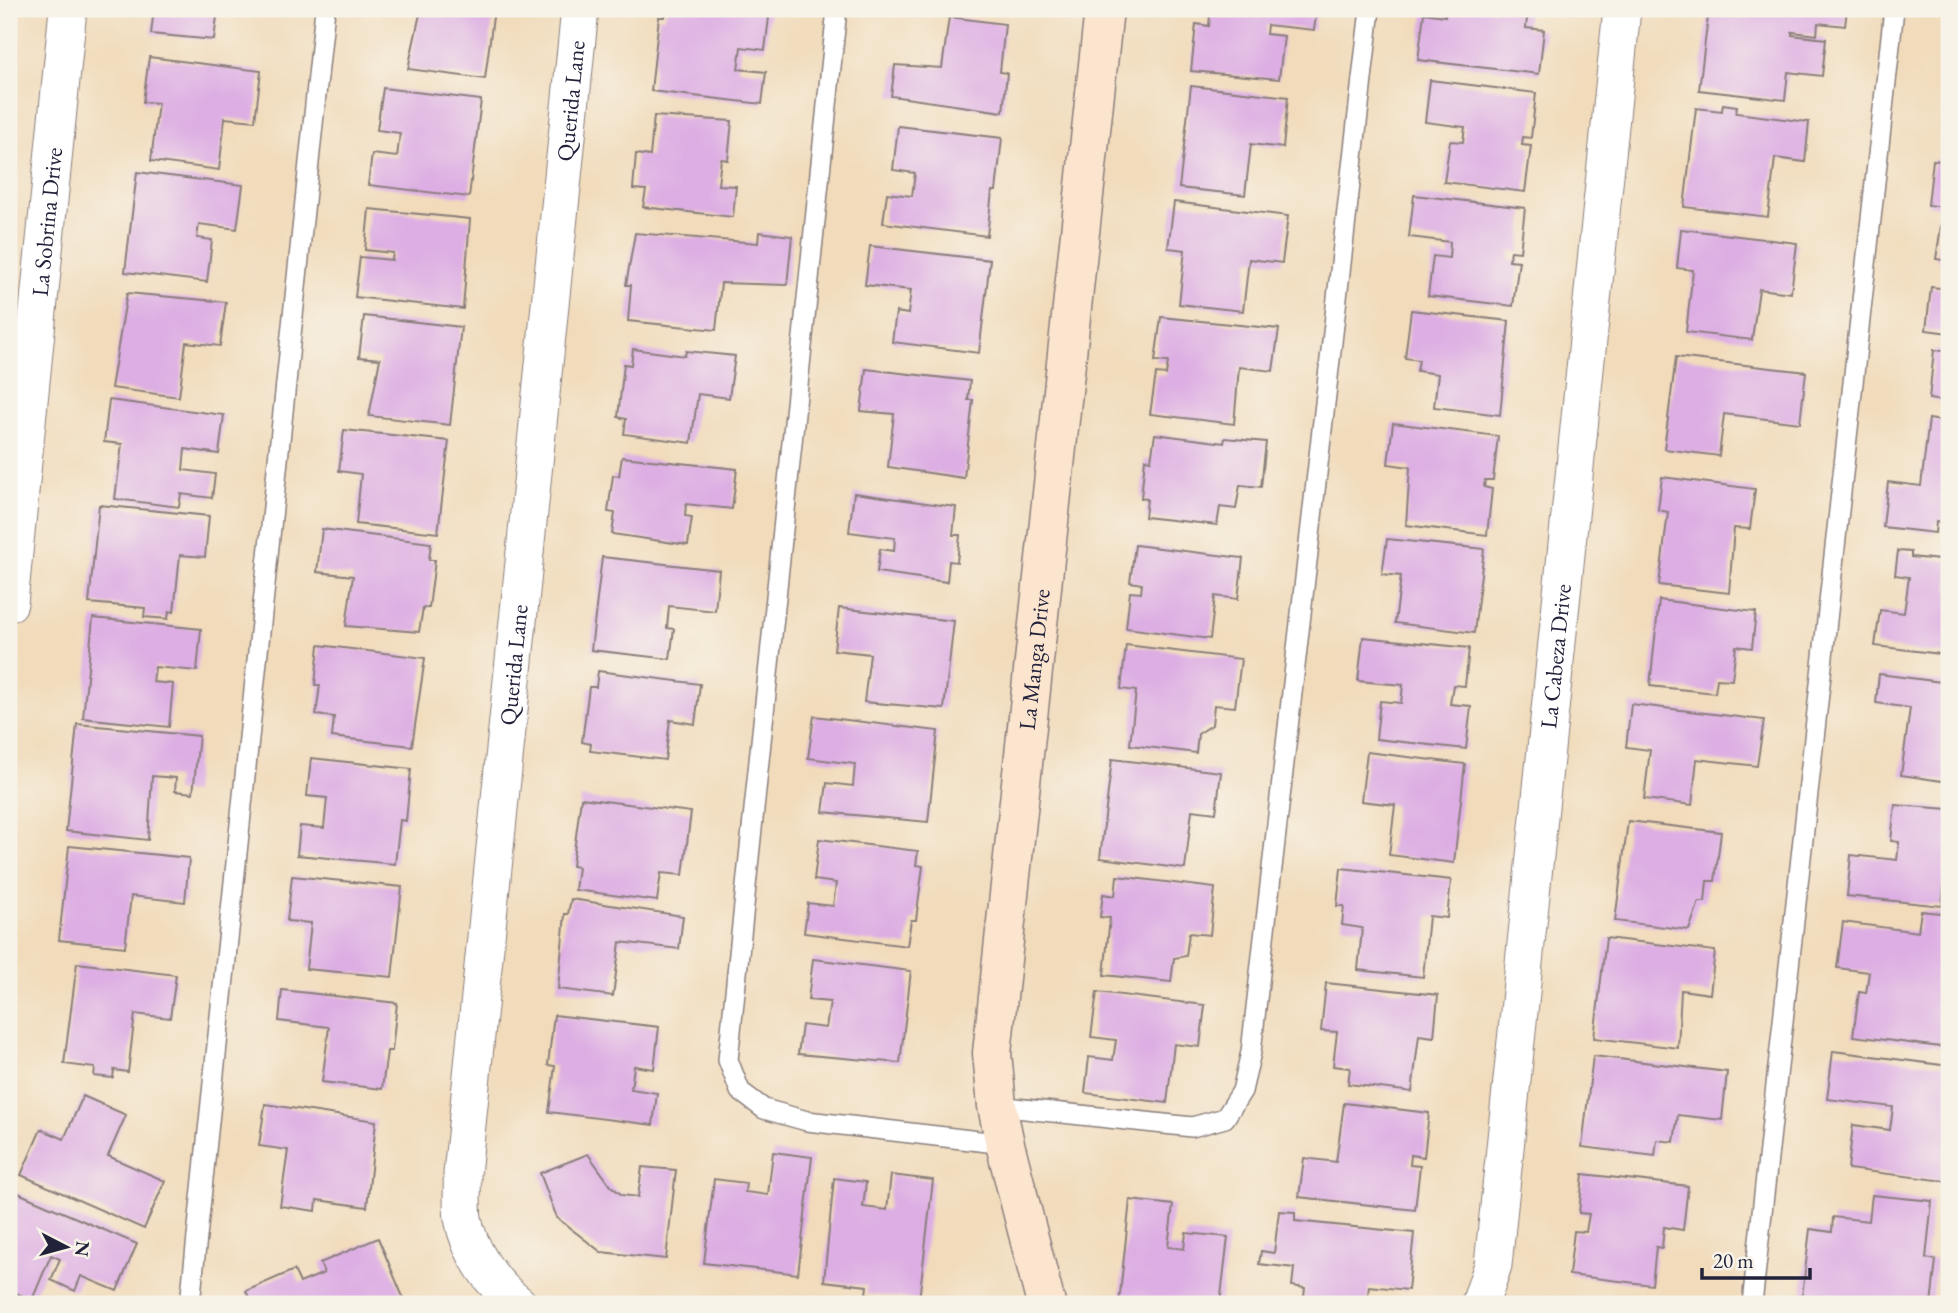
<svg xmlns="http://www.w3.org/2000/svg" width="1958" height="1313" font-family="'EB Garamond',serif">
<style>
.building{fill:#ddaee3}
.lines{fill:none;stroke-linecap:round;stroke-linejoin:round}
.lane-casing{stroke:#8a7e7b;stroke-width:22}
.street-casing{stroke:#8a7e7b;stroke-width:39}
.secondary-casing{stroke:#8a7e7b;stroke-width:41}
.lane{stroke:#fff;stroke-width:19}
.street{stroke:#fff;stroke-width:37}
.secondary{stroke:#fce5cf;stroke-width:38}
.labels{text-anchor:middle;stroke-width:5;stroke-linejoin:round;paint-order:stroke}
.street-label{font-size:23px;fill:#22223b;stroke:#f7f3e8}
</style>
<rect width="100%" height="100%" fill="#f7f3e8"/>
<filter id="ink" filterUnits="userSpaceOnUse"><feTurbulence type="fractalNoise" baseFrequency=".0143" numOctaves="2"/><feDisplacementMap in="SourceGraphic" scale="14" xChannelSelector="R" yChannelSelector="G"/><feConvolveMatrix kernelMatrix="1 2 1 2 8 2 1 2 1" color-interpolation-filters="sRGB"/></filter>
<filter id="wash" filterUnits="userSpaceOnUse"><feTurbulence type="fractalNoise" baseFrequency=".00686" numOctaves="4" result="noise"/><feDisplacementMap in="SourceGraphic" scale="28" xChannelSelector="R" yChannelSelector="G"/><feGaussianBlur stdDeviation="1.57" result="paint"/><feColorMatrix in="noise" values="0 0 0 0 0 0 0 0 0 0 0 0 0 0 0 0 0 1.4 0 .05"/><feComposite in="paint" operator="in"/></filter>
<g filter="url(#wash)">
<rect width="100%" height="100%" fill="#f1dbbb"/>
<g id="blocks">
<g class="building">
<polygon points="154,9 218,9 214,40 151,34"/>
<polygon points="421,9 494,9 485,79 408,69"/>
<polygon points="666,9 770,9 765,50 741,47 738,69 766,72 762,104 651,91 659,17 665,17"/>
<polygon points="1195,9 1317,9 1314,30 1267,25 1266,34 1284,36 1279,79 1191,71 1196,24 1209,26 1210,16 1195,14"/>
<polygon points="1445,9 1528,9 1526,28 1544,30 1539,74 1418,60 1424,13 1445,16"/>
<polygon points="1709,9 1847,9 1845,26 1818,23 1817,35 1792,32 1792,35 1826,39 1822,76 1788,72 1785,100 1699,90"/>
<polygon points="949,17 1005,24 1000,72 1007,73 1003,112 891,96 895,65 942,68"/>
<polygon points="149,57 261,71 255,121 225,118 219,170 151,161 158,103 143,102"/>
<polygon points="1430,80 1536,93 1531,138 1523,137 1522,145 1531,146 1525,192 1444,182 1450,141 1463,142 1465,127 1425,122"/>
<polygon points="1191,86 1288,97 1283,148 1251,144 1245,195 1179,188"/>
<polygon points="383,88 481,100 469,197 368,185 372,154 397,157 400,133 377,130"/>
<polygon points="1723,104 1737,106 1736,113 1809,122 1805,162 1775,158 1768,217 1684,207 1696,108 1722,111"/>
<polygon points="654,116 732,121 728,160 721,159 718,185 736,186 733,217 643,207 646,190 633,189 636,154 650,156"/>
<polygon points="898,126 1002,138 996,191 992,191 987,236 883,223 887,193 912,196 915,173 893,170"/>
<polygon points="1933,160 1949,162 1949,261 1936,259 1944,207 1928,205"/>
<polygon points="137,172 243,185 237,229 199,224 197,238 212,240 207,282 125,272"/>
<polygon points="1414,195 1525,208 1520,252 1511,251 1509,260 1519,261 1513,306 1428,296 1433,256 1449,258 1450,242 1409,237"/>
<polygon points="1174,202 1288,216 1282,263 1249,259 1243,311 1179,304 1185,250 1168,248"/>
<polygon points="369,209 470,219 463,309 355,297 360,257 392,260 393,253 365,250"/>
<polygon points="1681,229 1797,243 1791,293 1759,289 1752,340 1686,332 1693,270 1677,268"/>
<polygon points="759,232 792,236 787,285 721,283 716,330 628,321 631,285 626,285 635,233 758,243"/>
<polygon points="870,246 990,260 979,353 892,342 896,312 908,314 911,290 865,285"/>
<polygon points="1931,287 1949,289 1949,333 1926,330"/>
<polygon points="127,293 226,302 220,346 186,342 179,397 111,388"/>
<polygon points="1411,310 1509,321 1500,415 1434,407 1438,374 1417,371 1419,360 1405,358"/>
<polygon points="364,316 461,327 450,425 369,416 380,359 359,357"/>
<polygon points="1161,317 1279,329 1273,371 1239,367 1234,424 1150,414 1156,374 1166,375 1168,362 1155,361"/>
<polygon points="633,349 685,356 686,351 735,356 729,398 698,394 691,443 624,434 626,419 618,417 624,364 631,365"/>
<polygon points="1934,350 1949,352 1949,402 1929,399"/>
<polygon points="1676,357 1806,372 1800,423 1724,414 1719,456 1664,449"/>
<polygon points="866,369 970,381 968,400 973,400 964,478 888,467 894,414 861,411"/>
<polygon points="109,400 224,415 219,454 185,449 183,470 215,474 212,498 181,494 179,507 115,499 122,444 104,442"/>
<polygon points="1929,419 1949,422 1949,523 1936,522 1935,533 1883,527 1888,482 1921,486"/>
<polygon points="1393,423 1498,436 1493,480 1485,480 1484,487 1492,489 1487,535 1406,525 1410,467 1388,464"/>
<polygon points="344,430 449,441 438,533 356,524 361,474 339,471"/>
<polygon points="1155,434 1224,443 1225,438 1266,442 1261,487 1240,485 1236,509 1220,507 1217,525 1145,517 1147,499 1141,498 1145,459 1151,460"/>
<polygon points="622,457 737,469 732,509 686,504 685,516 692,517 688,545 612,534 615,513 608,512 613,475 619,476"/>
<polygon points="1662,477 1755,489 1750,529 1734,528 1729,593 1659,585 1668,512 1658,510"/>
<polygon points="854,493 956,507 953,535 960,535 957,562 949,561 947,582 877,572 880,549 894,551 895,538 849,532"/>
<polygon points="99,505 209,516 205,557 180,555 174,612 169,611 168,619 144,617 145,608 89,603"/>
<polygon points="322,529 431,543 429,560 435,560 429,608 423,608 419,632 346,626 353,576 317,572"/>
<polygon points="1387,539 1484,549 1474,633 1395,623 1401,576 1382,574"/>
<polygon points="1135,545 1243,558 1238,599 1215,596 1210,639 1126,628 1130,592 1141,593 1142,584 1130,582"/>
<polygon points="1898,551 1911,552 1911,557 1949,561 1949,655 1875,646 1880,610 1904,613 1909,577 1895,575"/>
<polygon points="602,557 719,570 715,611 669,606 667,628 674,629 670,659 591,650"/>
<polygon points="1659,600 1756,612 1752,648 1736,646 1732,680 1717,679 1715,693 1650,686"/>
<polygon points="839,608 954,621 944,709 864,702 870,654 834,650"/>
<polygon points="93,618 201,629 197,671 155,667 153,682 173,684 169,727 83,718"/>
<polygon points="1363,637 1469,648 1465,686 1453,685 1450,704 1471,706 1466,749 1376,739 1380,701 1401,703 1403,685 1358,681"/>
<polygon points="319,645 425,658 412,746 332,737 334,717 316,715 320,685 315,685"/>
<polygon points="1126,645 1241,659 1235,707 1214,705 1212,725 1198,734 1196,753 1130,745 1136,691 1121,689"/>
<polygon points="598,671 700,684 695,724 670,720 665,760 590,751 591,744 582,742 589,687 596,687"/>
<polygon points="1879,674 1949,683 1949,782 1901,775 1910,708 1876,703"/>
<polygon points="1631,704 1764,720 1757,766 1697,759 1692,805 1644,799 1650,750 1626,747"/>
<polygon points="814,716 938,731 928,822 823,812 827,783 853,786 855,764 808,758"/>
<polygon points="77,724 199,736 193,793 175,791 176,778 152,776 148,840 66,831"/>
<polygon points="1367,752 1465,764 1454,863 1389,855 1395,805 1361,801"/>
<polygon points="311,758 411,769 406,821 400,820 395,864 297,855 300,826 324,828 327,798 307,796"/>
<polygon points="1112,759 1221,772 1216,813 1192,810 1185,869 1100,858"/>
<polygon points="581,798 691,812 683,875 661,873 657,901 575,890 578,867 572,866"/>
<polygon points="1895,805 1949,809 1949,886 1944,885 1942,906 1847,896 1851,855 1897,860 1899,842 1891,841"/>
<polygon points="1628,821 1721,832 1715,881 1707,881 1705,902 1699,902 1689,930 1615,921"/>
<polygon points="819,839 918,851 916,865 923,866 916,920 911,920 907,946 804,933 808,903 833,906 836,883 814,880"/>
<polygon points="69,846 189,858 185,902 131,896 125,947 59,940"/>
<polygon points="1341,868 1451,880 1447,918 1429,916 1423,977 1358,970 1362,928 1342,925 1344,906 1337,906"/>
<polygon points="292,876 402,887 392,977 306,969 311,923 287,921"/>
<polygon points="1117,876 1215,888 1210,935 1189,933 1186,956 1174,958 1171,982 1104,975 1110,918 1100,917 1103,894 1115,896"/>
<polygon points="571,899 683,916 679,949 620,942 613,996 558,989 565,914 568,914"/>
<polygon points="1921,911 1949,914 1949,1048 1853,1036 1859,992 1866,993 1869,972 1837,968 1843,922 1918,932"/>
<polygon points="1606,938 1715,951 1710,994 1681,990 1678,1048 1594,1038"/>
<polygon points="813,959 911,971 900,1063 798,1054 802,1025 826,1028 830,1002 808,1000"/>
<polygon points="77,963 176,975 170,1018 135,1014 128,1072 114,1070 113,1078 94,1076 95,1068 64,1064"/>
<polygon points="1326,983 1438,995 1434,1037 1419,1035 1412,1092 1348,1084 1350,1068 1333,1066 1337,1032 1321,1031"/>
<polygon points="282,990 397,1003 392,1051 387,1051 382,1089 322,1082 329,1027 279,1021"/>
<polygon points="1097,992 1205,1005 1200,1047 1174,1044 1167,1103 1085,1093 1089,1057 1113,1060 1116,1040 1091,1037"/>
<polygon points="554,1015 659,1027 654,1069 634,1066 631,1089 657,1093 653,1125 549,1112 555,1066 548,1065"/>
<polygon points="1833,1051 1949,1066 1949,1148 1945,1181 1848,1169 1853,1125 1890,1130 1893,1107 1827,1099"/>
<polygon points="1593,1056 1727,1072 1722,1120 1678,1115 1674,1142 1657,1140 1655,1156 1582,1147"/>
<polygon points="83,1096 126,1115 108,1156 165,1181 144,1229 21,1175 41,1129 64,1139"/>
<polygon points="1344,1103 1429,1113 1424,1157 1411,1155 1410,1165 1420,1166 1415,1210 1299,1197 1304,1158 1336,1162"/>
<polygon points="265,1104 376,1121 367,1207 317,1200 316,1211 280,1206 288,1150 259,1146"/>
<polygon points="773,1152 812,1157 798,1274 704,1263 714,1179 746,1183 745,1192 768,1195"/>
<polygon points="588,1154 611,1186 622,1195 638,1197 642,1167 676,1170 666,1259 601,1252 557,1218 540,1173"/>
<polygon points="1583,1174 1688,1186 1683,1230 1664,1227 1662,1248 1656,1247 1652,1285 1569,1275 1574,1231 1586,1232 1589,1214 1579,1213"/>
<polygon points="891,1175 933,1180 919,1300 866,1294 867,1286 824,1281 834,1178 866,1182 863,1207 887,1210"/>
<polygon points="11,1190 137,1244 117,1291 81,1276 75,1291 51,1280 60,1259 51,1255 32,1300 9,1290 9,1195"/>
<polygon points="1872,1195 1932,1201 1926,1258 1936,1260 1931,1304 1869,1304 1802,1297 1810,1229 1832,1232 1833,1217 1869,1221"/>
<polygon points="1130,1200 1173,1205 1168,1247 1184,1249 1186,1233 1228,1237 1220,1304 1119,1304"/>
<polygon points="1279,1211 1295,1212 1295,1221 1414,1233 1408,1290 1369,1286 1367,1304 1303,1304 1305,1288 1292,1286 1294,1268 1259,1264 1261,1251 1274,1253"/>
<polygon points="378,1238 406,1304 252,1304 246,1291 294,1270 300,1283 324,1273 320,1263"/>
<polygon points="1581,1298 1613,1303 1613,1304 1580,1304"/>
</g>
</g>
</g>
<g filter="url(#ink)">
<use href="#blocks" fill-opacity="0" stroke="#8a7e7b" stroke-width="2"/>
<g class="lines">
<g class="lane-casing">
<g id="lane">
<polyline points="837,9 728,1060 740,1091 764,1109 807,1121 1005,1144"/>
<polyline points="997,1106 1192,1127 1225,1118 1242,1091 1251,1052 1370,9"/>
<polyline points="190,1304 325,9"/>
<polyline points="1752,1304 1894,9"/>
</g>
</g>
<g class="street-casing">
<g id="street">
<path id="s1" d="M9,603L68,9"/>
<path id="s2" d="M518,1304C492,1284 469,1252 463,1218C461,1204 463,1188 462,1174L580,9"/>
<path id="s3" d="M1480,1304L1493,1265L1622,9"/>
</g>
</g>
<g class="secondary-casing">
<g id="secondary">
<path id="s4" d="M1046,1304L1005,1144L997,1106L992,1053L1104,9"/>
</g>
</g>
<use href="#lane" class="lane"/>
<use href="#street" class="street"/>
<use href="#secondary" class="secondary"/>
</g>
</g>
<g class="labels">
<g class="street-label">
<text dy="8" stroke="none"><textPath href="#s2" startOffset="1227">Querida Lane</textPath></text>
<text dy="8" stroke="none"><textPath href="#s1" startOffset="383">La Sobrina Drive</textPath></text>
<text dy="8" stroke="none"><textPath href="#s3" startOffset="653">La Cabeza Drive</textPath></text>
<text dy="8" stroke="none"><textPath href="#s4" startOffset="653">La Manga Drive</textPath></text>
<text dy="8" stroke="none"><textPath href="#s2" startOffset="660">Querida Lane</textPath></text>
</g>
</g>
<rect width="1958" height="1313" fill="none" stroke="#f7f3e8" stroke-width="35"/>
<g transform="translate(66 1247) rotate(96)" stroke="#f7f3e8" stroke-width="5" paint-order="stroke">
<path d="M0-5L12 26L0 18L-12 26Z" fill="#22223b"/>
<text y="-10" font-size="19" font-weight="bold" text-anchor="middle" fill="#22223b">N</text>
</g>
<path d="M1702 1268v10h108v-10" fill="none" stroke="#22223b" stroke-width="3.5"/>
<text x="1713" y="1268" font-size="21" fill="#22223b" stroke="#f7f3e8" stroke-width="5" paint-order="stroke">20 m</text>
</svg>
